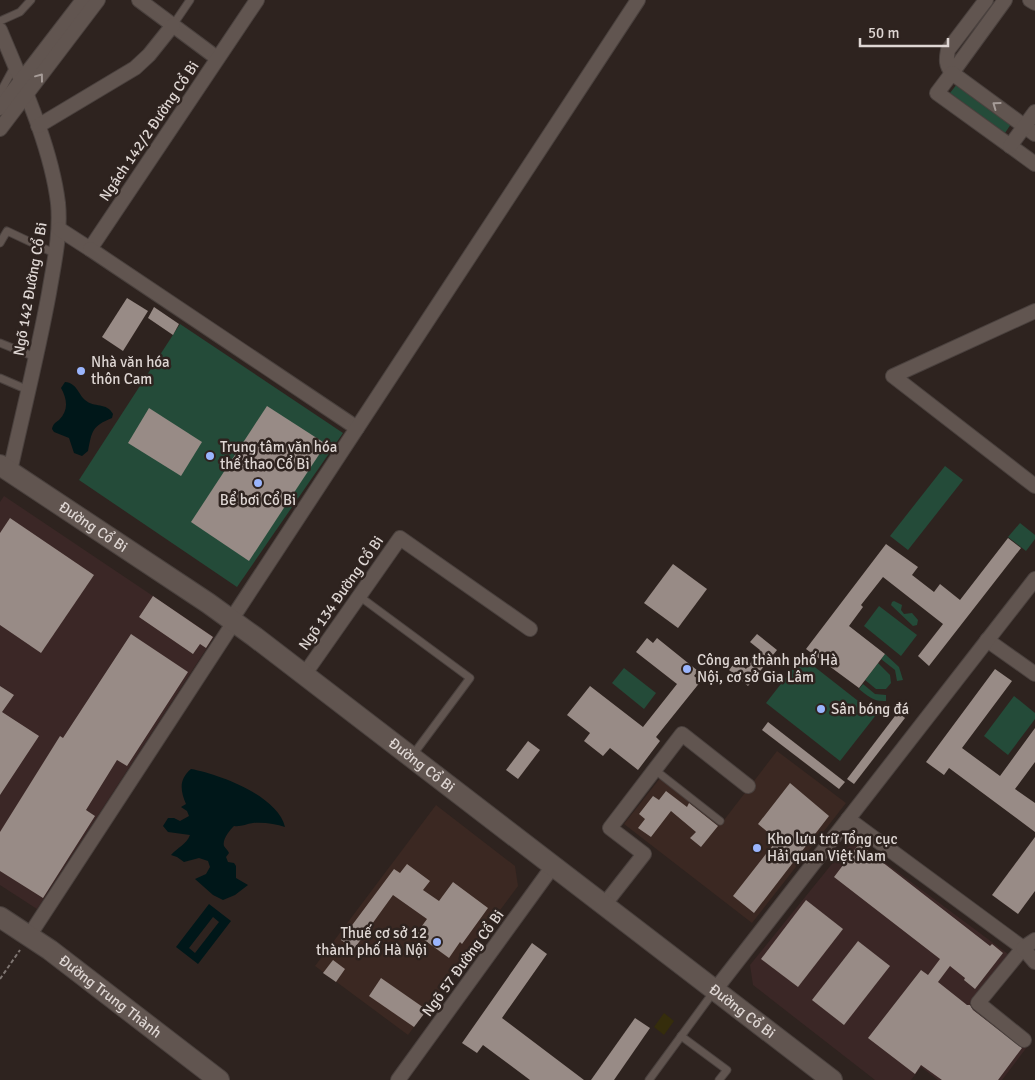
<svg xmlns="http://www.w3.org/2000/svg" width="1035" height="1080" font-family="Signika,sans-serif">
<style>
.commercial{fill:#3b2822}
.industrial{fill:#3b2726}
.green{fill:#244b39}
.sand{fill:#352d0c}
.water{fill:#001719;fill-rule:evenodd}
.building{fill:#988b86}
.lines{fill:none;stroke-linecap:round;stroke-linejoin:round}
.lane-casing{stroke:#4a413e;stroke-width:9}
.street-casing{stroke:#4a413e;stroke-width:16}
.secondary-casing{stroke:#4a413e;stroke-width:22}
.path{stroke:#7e7571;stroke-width:2;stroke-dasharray:4 2.5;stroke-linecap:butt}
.lane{stroke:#615550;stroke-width:7}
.street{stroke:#615550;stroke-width:14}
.secondary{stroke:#615550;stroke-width:20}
.oneway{stroke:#a69c98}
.poi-dot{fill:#9ab5fd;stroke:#2e231f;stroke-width:2}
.labels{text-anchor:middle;stroke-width:5;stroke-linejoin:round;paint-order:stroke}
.street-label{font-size:15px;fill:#ded6d3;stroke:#2e231f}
.poi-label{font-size:15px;fill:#ded6d3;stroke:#2e231f;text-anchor:start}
</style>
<rect width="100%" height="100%" fill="#2e231f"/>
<g class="commercial">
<polygon points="777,751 846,803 752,923 624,824 661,777 721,824"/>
<polygon points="436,805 515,866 518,886 408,1035 315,966"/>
</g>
<g class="industrial">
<polygon points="4,496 214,637 37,909 0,885 0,502"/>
<polygon points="860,844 1008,954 970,1004 1027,1047 1002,1080 938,1080 921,1067 911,1080 875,1080 753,985 750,965 844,849 852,845"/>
</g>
<g class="green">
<polygon points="957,84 1011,124 1005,133 950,93"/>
<polygon points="180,324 343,433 237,587 79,480"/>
<polygon points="945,466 963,480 908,550 890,536"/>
<polygon points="1020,523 1035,535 1035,539 1026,551 1008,537"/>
<polygon points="894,601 902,605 901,610 904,614 912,613 918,620 917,625 913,626 891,605 892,602"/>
<polygon points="879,606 917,635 901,656 864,626"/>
<polygon points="885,654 899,667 903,680 897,681 895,670 881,659"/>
<polygon points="802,657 876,715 840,761 766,703"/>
<polygon points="878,663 890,675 891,683 886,689 876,689 865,680"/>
<polygon points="624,668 656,693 644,709 612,683"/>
<path d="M863,684L875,694L886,695V701C874,702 868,696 859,689Z"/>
<polygon points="1014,696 1035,713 1035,719 1008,755 984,736"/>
</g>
<polygon class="sand" points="664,1013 674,1021 664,1035 654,1027"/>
<g class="water">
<path d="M65,382C77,383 78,394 85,400C94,408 107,402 113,414L112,418C92,426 92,431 88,451L82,456L74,453L69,438L54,432L52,429C53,424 55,423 59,420C69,410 67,399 61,388Z"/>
<path d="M191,769C219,774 278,796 285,827C276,824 264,822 253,823C246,824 241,827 234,826C230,830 222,839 224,846C225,848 228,850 229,853L226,857L228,862L234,863L236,866V878L248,885L235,895L223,900L213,895L195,879L206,874L210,867L208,861L199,858L184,862L177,857L171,855C178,847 186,845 190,835L168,832L163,826L168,818H174L180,821L189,816L187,811L181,807L186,804C180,790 179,779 191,769Z"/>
<path d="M209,904L231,921L198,964L176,947ZM213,917L219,922L195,953L189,948Z"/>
</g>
<g class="building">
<polygon points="127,298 148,311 123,351 102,337"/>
<polygon points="154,307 179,324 173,335 148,318"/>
<polygon points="267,406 326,444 249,561 191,522"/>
<polygon points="149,408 202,442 181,476 128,443"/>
<polygon points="10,518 94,575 41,653 0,625 0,533"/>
<polygon points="1008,538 1021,548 929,666 918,656 943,624 883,577 861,605 863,607 849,626 885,654 859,688 806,649 886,544 918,567 912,575 934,592 940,584 960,600"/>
<polygon points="673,564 707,589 678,628 644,603"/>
<polygon points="153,596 213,637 206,648 200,644 193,654 139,617"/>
<polygon points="131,634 188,672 127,766 117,760 86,810 95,816 43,898 0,871 0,832 60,736 63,738"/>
<polygon points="757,634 777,650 748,686 729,670 736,661 746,669 760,650 750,642"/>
<polygon points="647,638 653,643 657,638 698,671 694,676 701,681 656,737 660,741 638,770 610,748 603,756 584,741 590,733 567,715 590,686 643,727 677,684 636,652"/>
<polygon points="995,669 1012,681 962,748 1000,776 1035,728 1035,762 1015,789 1035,803 1035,832 949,768 944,775 926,762"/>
<polygon points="0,686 14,695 2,712 39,736 0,795"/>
<polygon points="898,712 905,718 854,784 847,779"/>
<polygon points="768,722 845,782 839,789 762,730"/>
<polygon points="528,741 540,750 518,779 506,770"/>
<polygon points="790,783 829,816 754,913 733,896 777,840 758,824"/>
<polygon points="666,791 687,807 689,803 718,826 701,847 690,838 696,832 671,811 651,837 638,828 645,819 639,814 653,796 659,800"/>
<polygon points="1035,837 1035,891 1018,914 992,895"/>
<polygon points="859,844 990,946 992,944 1003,953 975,989 964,980 965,978 950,966 938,982 967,1005 970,1005 973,1010 1022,1048 998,1080 942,1080 921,1065 915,1074 868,1038 921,970 928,975 940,959 834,877"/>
<polygon points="407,864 430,881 423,890 439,901 453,882 488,908 462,944 460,942 449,958 416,934 427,919 393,895 354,949 341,940 394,869 400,873"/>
<polygon points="806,900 843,929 798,987 761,959"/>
<polygon points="858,941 890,966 844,1025 812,1000"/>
<polygon points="532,943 547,954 502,1018 584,1080 530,1080 483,1045 477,1053 462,1043"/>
<polygon points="333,960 345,969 336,982 323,973"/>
<polygon points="381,978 427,1010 414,1027 369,996"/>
<polygon points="635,1018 650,1028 614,1080 591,1080"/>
</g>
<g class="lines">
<g class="lane-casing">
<g id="lane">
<polyline points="0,21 20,12 31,0"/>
<polyline points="173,25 190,0"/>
<polyline points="0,93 14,67"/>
<polyline points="0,243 7,231 56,254"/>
<polyline points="0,343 35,357"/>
<polyline points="0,378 28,390"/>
<polyline points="359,596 470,678 412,756"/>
<polyline points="655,770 720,821"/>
<polyline points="681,1036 727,1070 719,1080"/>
<polyline points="649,1080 715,990"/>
</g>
</g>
<g class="street-casing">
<g id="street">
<polyline points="139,0 217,58"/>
<path d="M986,0L948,50C946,60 946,65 952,73L1005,0"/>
<polyline points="1030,0 1035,3"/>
<path d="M0,30C22,83 51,146 58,203C61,233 54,263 49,293C38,353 23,412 10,471"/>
<polyline points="0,108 83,0"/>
<polyline points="38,126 135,68 149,55 173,25"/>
<polyline points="0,129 98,0"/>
<polyline points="1035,134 952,73 937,93 1035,164"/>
<polyline points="1010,146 1035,112"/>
<polyline points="59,229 90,249 257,0"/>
<polyline points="90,249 357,428"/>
<polyline points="1035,311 893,376 1035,486"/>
<polyline points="231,620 638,0"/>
<polyline points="987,640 1035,674"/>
<polyline points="304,675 400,538 530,629"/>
<polyline points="848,819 1023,948 978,1003 1024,1040"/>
<polyline points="604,905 644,854 610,828 682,734 748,786"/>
<polyline points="29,936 234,622"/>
<polyline points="1035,940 1023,948 1035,962"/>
<polyline points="715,990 1035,579"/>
<polyline points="398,1080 553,866"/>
</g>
</g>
<g class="secondary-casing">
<g id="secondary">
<path id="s1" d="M0,465L208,603L255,637L832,1080"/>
<path id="s2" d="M0,917L50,950L219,1080"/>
</g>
</g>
<polyline class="path" points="0,979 20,950"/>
<use href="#lane" class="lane"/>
<use href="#street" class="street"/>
<use href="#secondary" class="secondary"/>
</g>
<defs><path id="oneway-chevron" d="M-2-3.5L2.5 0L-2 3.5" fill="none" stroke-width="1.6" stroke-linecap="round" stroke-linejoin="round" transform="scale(1.25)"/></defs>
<g class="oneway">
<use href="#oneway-chevron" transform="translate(40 77) rotate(-53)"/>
<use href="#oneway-chevron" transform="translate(996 105) rotate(-144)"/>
</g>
<g class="poi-dot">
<circle cx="81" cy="371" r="5"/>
<circle cx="210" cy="456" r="5"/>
<circle cx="258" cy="483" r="5"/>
<circle cx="687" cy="669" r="5"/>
<circle cx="821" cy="709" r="5"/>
<circle cx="757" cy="848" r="5"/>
<circle cx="437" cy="942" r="5"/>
</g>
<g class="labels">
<g class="street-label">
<text transform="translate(149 131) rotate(-56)" y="5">Ngách 142/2 Đường Cổ Bi</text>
<text transform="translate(30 289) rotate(-80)" y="5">Ngõ 142 Đường Cổ Bi</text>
<text dy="5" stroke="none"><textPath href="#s1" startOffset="112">Đường Cổ Bi</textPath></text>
<text transform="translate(341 593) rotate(-55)" y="5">Ngõ 134 Đường Cổ Bi</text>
<text dy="5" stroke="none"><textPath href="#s1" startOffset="518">Đường Cổ Bi</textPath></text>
<text transform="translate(463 963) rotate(-54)" y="5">Ngõ 57 Đường Cổ Bi</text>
<text dy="5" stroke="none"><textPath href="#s2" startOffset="136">Đường Trung Thành</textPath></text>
<text dy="5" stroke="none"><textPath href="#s1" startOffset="922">Đường Cổ Bi</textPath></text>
</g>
<g class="poi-label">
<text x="91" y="367">Nhà văn hóa<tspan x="91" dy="17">thôn Cam</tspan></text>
<text x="220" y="452">Trung tâm văn hóa<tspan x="220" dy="17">thể thao Cổ Bi</tspan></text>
<text x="258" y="505" text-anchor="middle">Bể bơi Cổ Bi</text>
<text x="697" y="665">Công an thành phố Hà<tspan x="697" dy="17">Nội, cơ sở Gia Lâm</tspan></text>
<text x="831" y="714">Sân bóng đá</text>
<text x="767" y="844">Kho lưu trữ Tổng cục<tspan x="767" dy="17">Hải quan Việt Nam</tspan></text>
<text x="427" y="938" text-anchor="end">Thuế cơ sở 12<tspan x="427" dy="17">thành phố Hà Nội</tspan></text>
</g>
</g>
<path d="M860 38v8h88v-8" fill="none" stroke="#ded6d3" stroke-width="2.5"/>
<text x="868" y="38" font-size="15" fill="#ded6d3" stroke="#2e231f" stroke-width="4" paint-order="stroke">50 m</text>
</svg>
